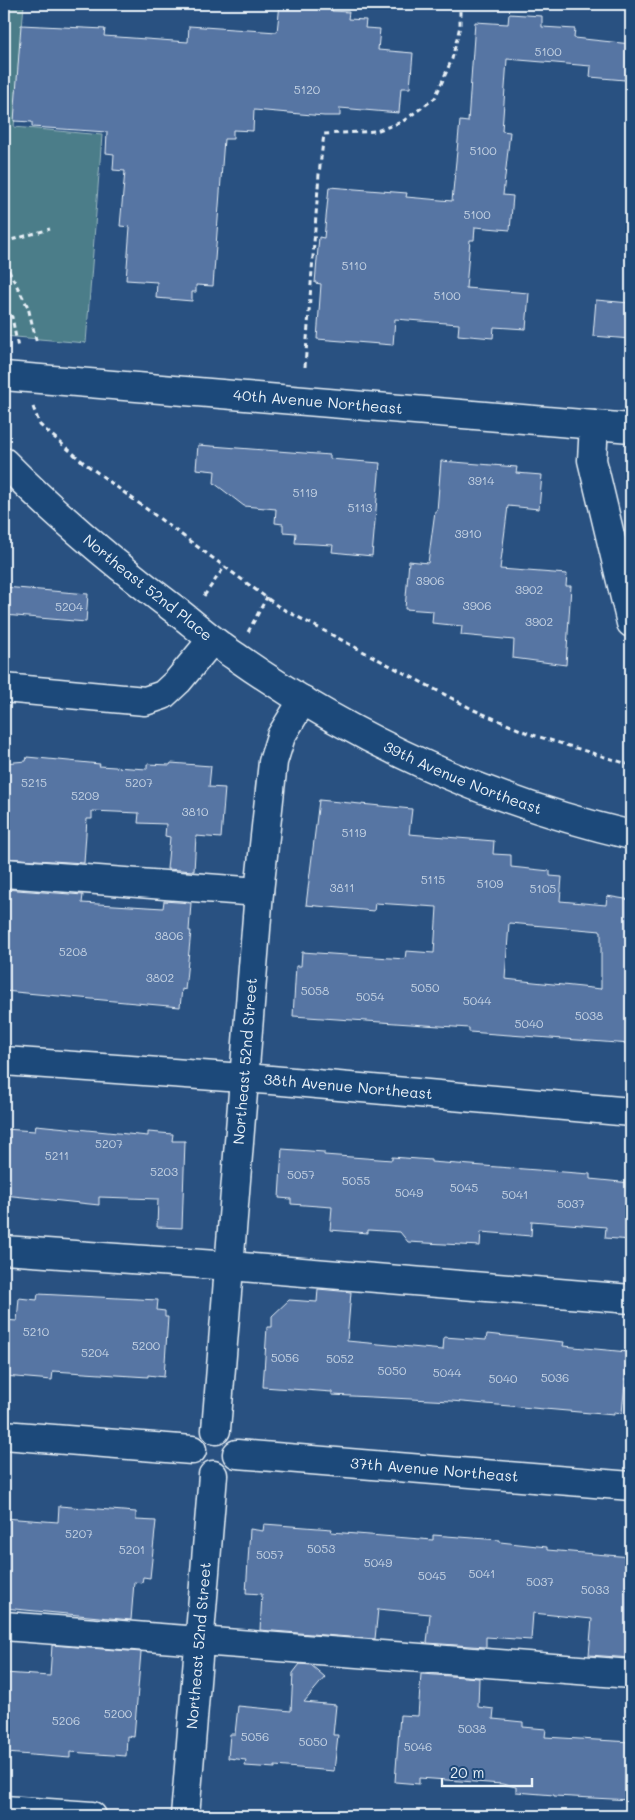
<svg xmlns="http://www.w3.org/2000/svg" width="635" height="1820" font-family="Mali,sans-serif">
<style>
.green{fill:#4b7d89;stroke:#9ab7c0}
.building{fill:#5674a3;stroke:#e8f1f8;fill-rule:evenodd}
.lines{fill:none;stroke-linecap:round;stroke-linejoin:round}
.minor-casing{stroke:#e8f1f8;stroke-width:31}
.path{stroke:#e8f1f8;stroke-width:3;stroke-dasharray:5 4;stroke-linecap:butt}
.minor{stroke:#1f4a7a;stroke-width:28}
.labels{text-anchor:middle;stroke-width:5;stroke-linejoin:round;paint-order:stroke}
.number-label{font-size:12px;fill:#c4d2e3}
.street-label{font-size:15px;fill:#e8f1f8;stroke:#1f4a7a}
</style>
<rect width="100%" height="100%" fill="#295181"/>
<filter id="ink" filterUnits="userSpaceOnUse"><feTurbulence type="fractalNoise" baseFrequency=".02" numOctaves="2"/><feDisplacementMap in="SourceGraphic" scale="10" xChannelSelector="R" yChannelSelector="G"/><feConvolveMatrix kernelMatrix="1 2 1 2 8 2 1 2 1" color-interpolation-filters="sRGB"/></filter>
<g filter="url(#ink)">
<polygon class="green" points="4,4 24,4 14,127 102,135 86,343 4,336"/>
<g class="building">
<polygon points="280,4 333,4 332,11 349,12 348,19 366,20 365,28 380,29 378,50 413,53 410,88 401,88 399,113 340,108 340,116 324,116 254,110 253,131 233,130 233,139 224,139 213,286 196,285 196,292 192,292 192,301 156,298 157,282 126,280 130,227 120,226 125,171 113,170 114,154 106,153 107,132 32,127 32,122 14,121 21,25 105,29 104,36 188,42 189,26 277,32"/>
<polygon points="509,14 542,16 542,27 575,29 574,38 631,44 631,69 626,68 625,80 590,77 591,66 507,59 502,131 510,132 503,195 513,196 510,230 475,227 474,240 470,240 466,288 529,293 526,329 494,327 493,338 458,335 459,324 395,319 393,345 317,339 321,284 315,283 319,237 324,238 329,187 407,193 406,197 452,201 460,121 468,122 475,22 508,24"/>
<polygon points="596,300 630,303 631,339 593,336"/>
<polygon points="198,445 330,455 330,459 380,463 372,556 332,552 333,545 295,543 296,533 283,532 283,524 275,523 276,509 244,506 214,483 215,471 196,469"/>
<polygon points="441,461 517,467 516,473 542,475 539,509 508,506 500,569 567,574 566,586 571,586 566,665 513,658 514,640 461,635 462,626 432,623 433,611 405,609 409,561 428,563 435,511 437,511"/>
<polygon points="4,587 88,594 86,622 4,615"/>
<polygon points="27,757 100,764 99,766 147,769 147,764 170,765 171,763 211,766 209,787 225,788 221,838 196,836 194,871 167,869 170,837 165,836 166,824 138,823 139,813 92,811 92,819 87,819 84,863 4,858 4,763 26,761"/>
<path d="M319,800L412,809L409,834L494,841L493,854L511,855V867L550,871V876L562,877L560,901L606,905L607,896L631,900V1044L469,1032V1028L293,1016L296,966H301L302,952L405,959L406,951L434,953L437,907L375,903L374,911L306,905ZM509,923L601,931V989L505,979Z"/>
<polygon points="4,889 83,895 82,903 163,908 164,901 191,903 189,931 191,931 185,990 182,989 180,1007 4,991"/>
<polygon points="36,1125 148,1136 148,1132 173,1134 172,1141 185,1141 182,1228 157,1227 158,1199 99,1197 99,1205 4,1195 4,1129 35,1131"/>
<polygon points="282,1149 324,1152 324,1155 392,1160 392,1157 431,1160 431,1162 590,1174 590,1179 631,1183 631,1240 605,1238 606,1227 532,1221 531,1236 481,1232 480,1246 408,1242 400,1232 368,1230 368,1233 330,1230 332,1207 291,1204 291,1199 279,1198"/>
<polygon points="318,1289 351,1292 347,1341 443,1350 444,1337 486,1340 487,1334 564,1342 563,1346 628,1352 622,1413 614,1412 614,1415 451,1401 332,1395 332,1392 263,1387 267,1327 272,1327 272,1316 289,1300 317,1302"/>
<polygon points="38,1294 158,1300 157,1310 165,1311 165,1317 168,1317 164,1377 148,1375 148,1377 53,1371 52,1380 4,1376 4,1320 17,1321 19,1298 37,1300"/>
<polygon points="59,1506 136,1512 136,1520 156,1521 150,1578 143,1577 142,1583 134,1582 131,1620 4,1608 4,1518 58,1522"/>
<polygon points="264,1524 332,1529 331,1532 433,1540 433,1535 500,1540 500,1542 547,1547 547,1550 631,1557 631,1658 589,1655 592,1619 533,1613 531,1640 486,1637 486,1647 427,1643 430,1614 378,1609 375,1639 260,1630 262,1594 246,1593 250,1529 263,1531"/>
<polygon points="52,1645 141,1652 134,1737 127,1736 126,1756 70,1752 70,1758 6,1753 4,1673 50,1676"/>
<polygon points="300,1664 311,1665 325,1677 304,1702 336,1705 333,1735 338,1735 334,1771 275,1766 275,1768 245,1766 246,1760 228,1758 230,1734 235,1734 238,1706 291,1711 293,1673"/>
<polygon points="421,1674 479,1678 478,1707 494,1709 493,1719 523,1722 523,1727 546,1729 545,1737 631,1742 631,1800 554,1796 554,1795 516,1792 516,1787 502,1784 419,1778 419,1784 395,1782 400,1715 418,1716"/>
</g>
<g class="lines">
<g class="minor-casing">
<g id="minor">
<path id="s1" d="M4,376L631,428"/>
<polyline points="594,425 592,460 631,623"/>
<path id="s2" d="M4,462C58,517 117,566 178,612C197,627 215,643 235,656C354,740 490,802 631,835"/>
<polyline points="4,688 145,701 163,695 178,681 212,640"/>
<polyline points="4,873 259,892"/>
<path id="s3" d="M4,1061L271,1080L631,1112"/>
<polyline points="4,1250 230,1266 631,1299"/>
<path id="s4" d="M216,1430L259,892L273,762L281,736L303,700"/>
<polyline points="4,1435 192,1450"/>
<path id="s5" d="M237,1454L631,1486"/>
<polyline points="4,1626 631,1674"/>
<polyline points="4,1810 92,1816"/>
<path id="s6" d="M185,1816L213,1475"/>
</g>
</g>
<g class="path">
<polyline points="4,187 6,186"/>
<polyline points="4,242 50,229"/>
<polyline points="4,262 28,307 37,344"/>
<polyline points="4,308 12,317 18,348"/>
<polyline points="305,367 319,174 324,134 376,131 402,122 435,98 452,59 460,26 460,4"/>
<polyline points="33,407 40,425 83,462 279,607 474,710 530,734 631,765"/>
<polyline points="204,596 225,566"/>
<polyline points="248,632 267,597"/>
</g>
<use href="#minor" class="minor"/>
</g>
</g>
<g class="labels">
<g class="number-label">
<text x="548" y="56">5100</text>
<text x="307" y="94">5120</text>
<text x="483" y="155">5100</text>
<text x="477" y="219">5100</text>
<text x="354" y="270">5110</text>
<text x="447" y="300">5100</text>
<text x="481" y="485">3914</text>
<text x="305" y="497">5119</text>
<text x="360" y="512">5113</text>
<text x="468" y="538">3910</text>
<text x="430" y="585">3906</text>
<text x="529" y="594">3902</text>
<text x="477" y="610">3906</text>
<text x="69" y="611">5204</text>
<text x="539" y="626">3902</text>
<text x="34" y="787">5215</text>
<text x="139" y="787">5207</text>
<text x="85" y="800">5209</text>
<text x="195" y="816">3810</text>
<text x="354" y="837">5119</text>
<text x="433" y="884">5115</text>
<text x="490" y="888">5109</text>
<text x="342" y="892">3811</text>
<text x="543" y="893">5105</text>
<text x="169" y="940">3806</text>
<text x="73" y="956">5208</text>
<text x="160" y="982">3802</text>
<text x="425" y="992">5050</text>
<text x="315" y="995">5058</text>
<text x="370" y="1001">5054</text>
<text x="477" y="1005">5044</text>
<text x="589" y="1020">5038</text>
<text x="529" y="1028">5040</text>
<text x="109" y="1148">5207</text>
<text x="57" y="1160">5211</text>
<text x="164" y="1176">5203</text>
<text x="301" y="1179">5057</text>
<text x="356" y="1185">5055</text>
<text x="464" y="1192">5045</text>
<text x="409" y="1197">5049</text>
<text x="515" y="1199">5041</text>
<text x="571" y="1208">5037</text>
<text x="36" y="1336">5210</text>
<text x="146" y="1350">5200</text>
<text x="95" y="1357">5204</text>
<text x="285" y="1362">5056</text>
<text x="340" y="1363">5052</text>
<text x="392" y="1375">5050</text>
<text x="447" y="1377">5044</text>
<text x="555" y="1382">5036</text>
<text x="503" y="1383">5040</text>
<text x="79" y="1538">5207</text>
<text x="321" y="1553">5053</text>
<text x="132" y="1554">5201</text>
<text x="270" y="1559">5057</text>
<text x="378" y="1567">5049</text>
<text x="482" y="1578">5041</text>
<text x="432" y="1580">5045</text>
<text x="540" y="1586">5037</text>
<text x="595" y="1594">5033</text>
<text x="118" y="1718">5200</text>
<text x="66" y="1725">5206</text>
<text x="472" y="1733">5038</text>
<text x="255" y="1741">5056</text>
<text x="313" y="1746">5050</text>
<text x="418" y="1751">5046</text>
</g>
<g class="street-label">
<text dy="5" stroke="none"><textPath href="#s1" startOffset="315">40th Avenue Northeast</textPath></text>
<text dy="5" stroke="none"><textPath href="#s2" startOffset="191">Northeast 52nd Place</textPath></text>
<text dy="5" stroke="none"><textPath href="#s2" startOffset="561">39th Avenue Northeast</textPath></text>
<text dy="5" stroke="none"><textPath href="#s4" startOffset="370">Northeast 52nd Street</textPath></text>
<text dy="5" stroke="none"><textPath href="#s3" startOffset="345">38th Avenue Northeast</textPath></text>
<text dy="5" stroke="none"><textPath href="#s5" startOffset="198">37th Avenue Northeast</textPath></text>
<text dy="5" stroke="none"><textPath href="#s6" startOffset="171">Northeast 52nd Street</textPath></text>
</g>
</g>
<rect width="635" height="1820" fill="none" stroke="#1f4a7a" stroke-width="20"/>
<rect x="10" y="10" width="615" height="1800" fill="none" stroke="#e8f1f8" stroke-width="2" filter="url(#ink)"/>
<path d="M442 1778v8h90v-8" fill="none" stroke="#e8f1f8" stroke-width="2.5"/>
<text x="450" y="1778" font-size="15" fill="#e8f1f8" stroke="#1f4a7a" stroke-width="4" paint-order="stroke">20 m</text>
</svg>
